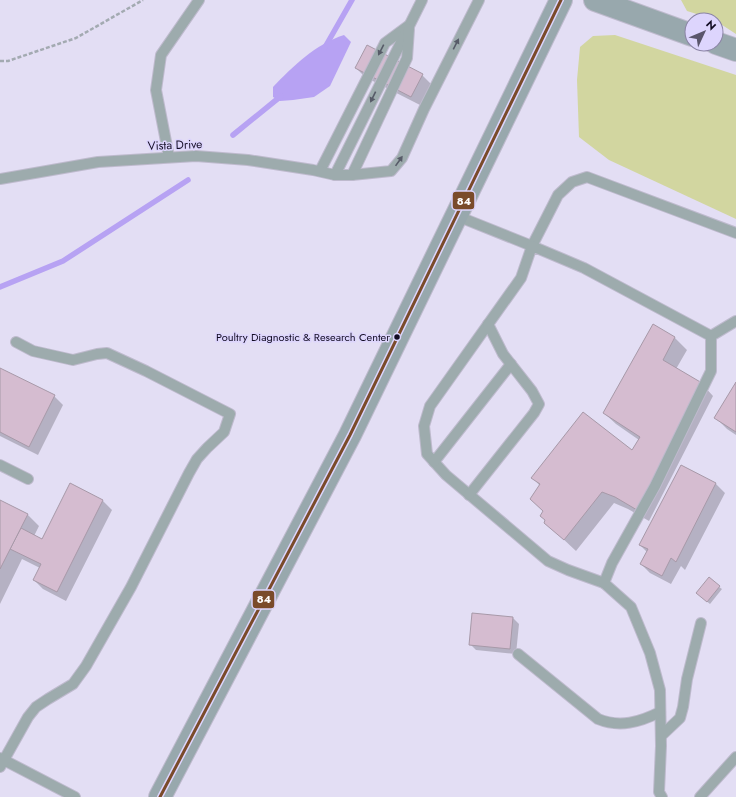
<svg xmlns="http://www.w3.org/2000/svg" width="736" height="797" font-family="Jost,sans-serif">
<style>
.green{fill:#d2d6a0}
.water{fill:#b7a2f3}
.shadow{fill:#0003}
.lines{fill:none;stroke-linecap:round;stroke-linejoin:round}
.stream{stroke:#b7a2f3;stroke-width:5.5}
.building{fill:#d5bcd0;stroke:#a799a8}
.lane-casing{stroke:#bebacd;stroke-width:12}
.secondary-casing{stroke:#bebacd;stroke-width:24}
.path{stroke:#a3aab1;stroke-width:2.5;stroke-dasharray:4 2;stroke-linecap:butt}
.lane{stroke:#9dabad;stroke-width:10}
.secondary{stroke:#98a8ad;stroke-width:22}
.bus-1-casing{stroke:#ddd5fd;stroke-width:6}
.bus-1{stroke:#7a4b2a;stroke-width:3}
.oneway{fill:#575b68}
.bus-dot{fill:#110b22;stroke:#ddd5fd;stroke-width:1.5}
.labels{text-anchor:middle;stroke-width:3;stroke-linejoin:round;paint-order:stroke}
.bus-label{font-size:11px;fill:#110b22;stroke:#ddd5fd;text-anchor:end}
.street-label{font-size:12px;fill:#110b22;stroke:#ddd5fd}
.line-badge{stroke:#ddd5fd;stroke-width:1.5}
.badge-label{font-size:11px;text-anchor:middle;font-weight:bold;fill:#fff}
</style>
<rect width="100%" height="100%" fill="#e3def4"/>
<g class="green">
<polygon points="681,0 736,0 736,34 716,21 716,20 687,11"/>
<polygon points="615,35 736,75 736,219 609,160 579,137 577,80 580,47 593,36"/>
</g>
<path class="water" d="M344,35L351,42L330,86L314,97L293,100L280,101L273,97V87C293,66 316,44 344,35Z"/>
<g class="shadow">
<polygon points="356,68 422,75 431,84 420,105 365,77"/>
<polygon points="653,325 675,338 687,350 676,369 702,384 713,396 649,521 628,509 614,503 576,551 545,522 546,521 544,512 531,499 540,486 533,478 632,452 639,440 616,424 604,413"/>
<polygon points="0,369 54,396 63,405 38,455 0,436"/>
<polygon points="736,384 736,435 727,429 715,417"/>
<polygon points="681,466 716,484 725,493 685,570 681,566 671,584 650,573 641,564 647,552 640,545"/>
<polygon points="70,485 103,501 112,510 66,601 43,589 34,580 40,568 22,559 0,604 0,501 27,514 39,526 34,536 42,540"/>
<polygon points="719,587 722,589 710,604 700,596"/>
<polygon points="513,618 519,624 516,654 476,650 470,644"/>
</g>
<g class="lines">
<g class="stream">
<polyline points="324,49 352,0"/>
<polyline points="233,135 281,96"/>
<polyline points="0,287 63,261 188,180"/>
</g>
</g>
<g class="building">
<polygon points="367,45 423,74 411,97 355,68"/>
<polygon points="653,324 675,337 663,360 702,383 637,510 615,497 602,492 564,540 544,523 545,520 540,516 543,511 530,499 540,484 531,478 583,412 632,450 640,437 603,413"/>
<polygon points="0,368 55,395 29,447 0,432"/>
<polygon points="736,382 736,432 714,418"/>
<polygon points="681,465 716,483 676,562 671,558 662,576 640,564 648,549 639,545"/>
<polygon points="70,483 103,500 57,592 33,580 41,564 10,549 21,528 42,539"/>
<polygon points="0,500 28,514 0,569"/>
<polygon points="709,577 720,586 707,602 696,593"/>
<polygon points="472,613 513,617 510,649 469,645"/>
</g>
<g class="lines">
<g class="lane-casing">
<g id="lane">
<polyline points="169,157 156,90 161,55 199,0"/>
<polyline points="320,171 385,43 408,26"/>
<polyline points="335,175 422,0"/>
<polyline points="352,175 407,58 409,29"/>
<polyline points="0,179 98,162 196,156 248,160 313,170 335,175 352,175 391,171 402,158 424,109 479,0"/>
<polyline points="457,216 532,246 558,195 572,182 587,177 736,233"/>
<polygon points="532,246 584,268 711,336 711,371 655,486 612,563 604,583 568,570 548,561 446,475 427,454 424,426 430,406 521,278"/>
<polyline points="711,336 736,321"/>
<polyline points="434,462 511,364"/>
<polyline points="0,465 28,479"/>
<polyline points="469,495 534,413 539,404 532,391 503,354 488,324"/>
<polyline points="604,583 631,607 650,653 660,690 661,746 659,792 662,797"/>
<path d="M518,654L598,719C620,728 640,722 660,712"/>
<polyline points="661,736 680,718 683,707 687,679 701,623"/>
<polyline points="0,758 75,797"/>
<polyline points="0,767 28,717 36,707 48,699 73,684 86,666 131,587 189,473 197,459 207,448 224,432 230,414 146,371 107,353 97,354 73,360 33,351 16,342"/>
<polyline points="700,797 736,757"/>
</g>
</g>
<g class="secondary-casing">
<g id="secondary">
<polyline points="595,0 692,35"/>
<polyline points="716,43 736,50"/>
<polyline points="160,797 350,435 561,0"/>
</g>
</g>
<polyline class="path" points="0,61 8,61 76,38 143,0"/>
<use href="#lane" class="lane"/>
<use href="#secondary" class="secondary"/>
<g class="bus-1-casing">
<polyline id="bus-1" points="160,797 350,435 561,0"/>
</g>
<use href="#bus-1" class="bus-1"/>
</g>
<defs><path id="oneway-solid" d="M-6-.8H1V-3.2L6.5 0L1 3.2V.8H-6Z"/></defs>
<g class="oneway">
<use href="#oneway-solid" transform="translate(456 44) rotate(-63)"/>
<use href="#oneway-solid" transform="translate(381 50) rotate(117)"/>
<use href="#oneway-solid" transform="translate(373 97) rotate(116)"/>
<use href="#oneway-solid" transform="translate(399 161) rotate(-55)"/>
</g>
<circle class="bus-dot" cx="397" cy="337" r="3.5"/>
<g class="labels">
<g class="bus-label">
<text x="390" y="341">Poultry Diagnostic &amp; Research Center</text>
</g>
<g class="street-label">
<text transform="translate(175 145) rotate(-2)" y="4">Vista Drive</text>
</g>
</g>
<g class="line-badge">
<rect x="452" y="191" width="23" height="19" rx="4" fill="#7a4b2a"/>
<rect x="252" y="590" width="23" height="19" rx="4" fill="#7a4b2a"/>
</g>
<g class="badge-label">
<text x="464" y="205">84</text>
<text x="264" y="603">84</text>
</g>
<g transform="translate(704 32) rotate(46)"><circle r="19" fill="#ddd5fd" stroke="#8b84a5"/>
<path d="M0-3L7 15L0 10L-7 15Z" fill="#5a556c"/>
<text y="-6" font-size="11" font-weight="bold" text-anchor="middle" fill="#110b22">N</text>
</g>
</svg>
